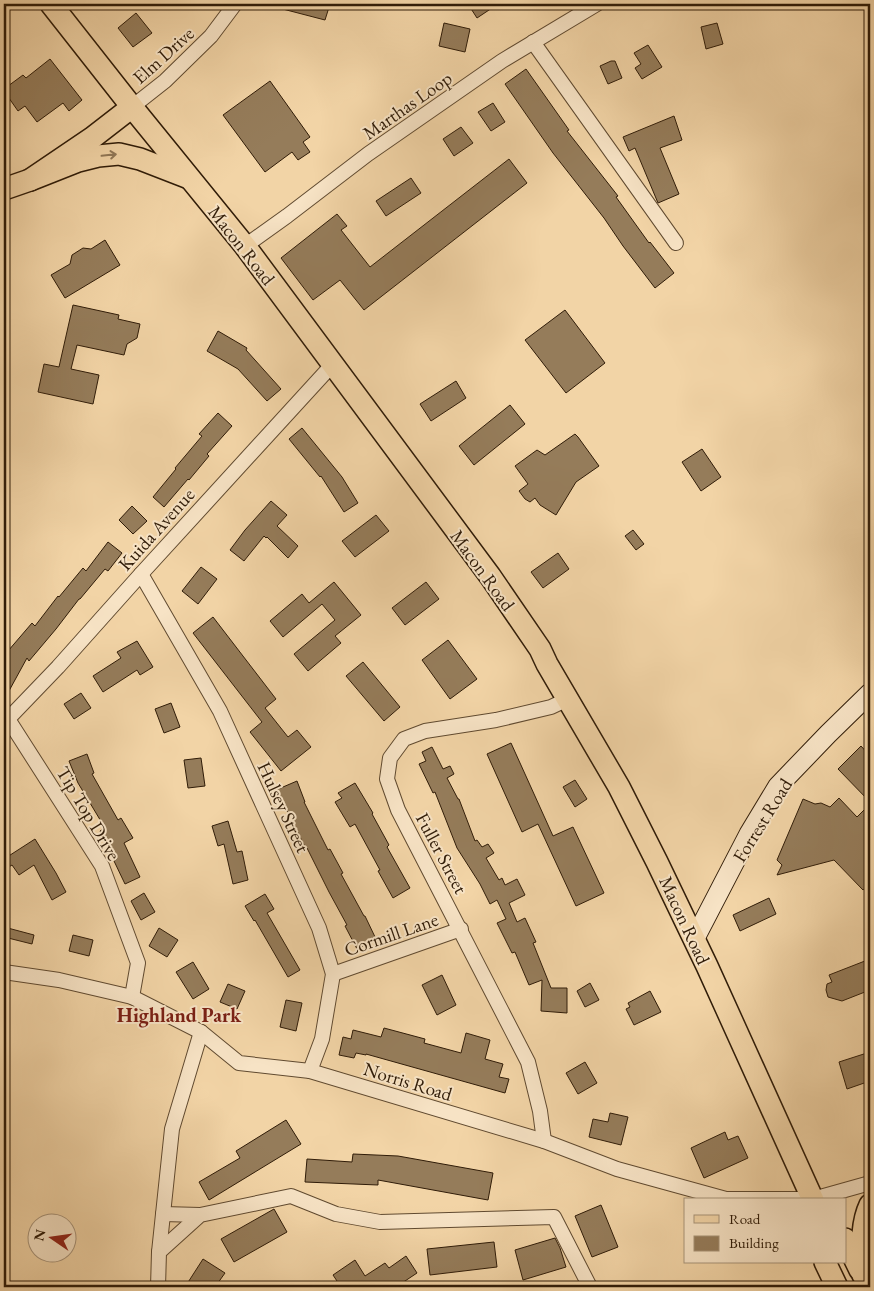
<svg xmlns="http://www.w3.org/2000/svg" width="874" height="1291" font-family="'EB Garamond',serif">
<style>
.building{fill:#957c5a;stroke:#301c08}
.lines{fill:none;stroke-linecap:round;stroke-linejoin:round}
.minor-casing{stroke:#604a30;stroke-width:16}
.secondary-casing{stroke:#301c08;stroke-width:21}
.primary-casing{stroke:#301c08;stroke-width:24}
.minor{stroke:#f7e3c5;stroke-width:14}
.secondary{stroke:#f7e3c5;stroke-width:19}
.primary{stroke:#f2d4a6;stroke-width:21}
.oneway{stroke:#917857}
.labels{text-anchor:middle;stroke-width:4;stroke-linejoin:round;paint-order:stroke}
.street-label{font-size:19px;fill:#301c08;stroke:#f7e3c5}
.neighbourhood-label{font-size:20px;font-weight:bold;fill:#7a1f14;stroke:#f7e3c5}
</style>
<rect width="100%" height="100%" fill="#f2d4a6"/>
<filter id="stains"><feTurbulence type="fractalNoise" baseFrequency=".004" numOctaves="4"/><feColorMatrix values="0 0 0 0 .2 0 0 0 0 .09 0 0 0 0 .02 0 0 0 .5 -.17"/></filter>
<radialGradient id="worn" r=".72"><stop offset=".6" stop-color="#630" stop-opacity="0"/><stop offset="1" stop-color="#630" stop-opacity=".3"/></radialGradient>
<g class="building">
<polygon points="275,4 330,4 325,20 275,7"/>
<polygon points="468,4 498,4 477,18"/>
<polygon points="136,13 152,33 133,47 118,28"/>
<polygon points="444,23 470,29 465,52 439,46"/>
<polygon points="717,23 723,44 706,49 701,27"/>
<polygon points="648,45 662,67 642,79 635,68 641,64 634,53"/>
<polygon points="50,59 82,100 69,111 63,103 37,122 25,106 18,111 4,91 4,89 23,75 26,78"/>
<polygon points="611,61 615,61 622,78 608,84 600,66"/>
<polygon points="526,69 569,130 567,131 618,196 616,197 649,243 650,242 674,273 655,288 623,246 604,218 553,153 505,84"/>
<polygon points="270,81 310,137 303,142 310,152 298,160 292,152 265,172 223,115"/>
<polygon points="493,103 505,122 491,131 478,112"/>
<polygon points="674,116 682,140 660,148 679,194 658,203 635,148 629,151 623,137"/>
<polygon points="461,127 473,143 454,156 443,139"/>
<polygon points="509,159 527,183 364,310 340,280 313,300 281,258 337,214 347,226 341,230 370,267"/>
<polygon points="411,178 421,193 386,216 376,201"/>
<polygon points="105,240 120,265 65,298 51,275 70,264 72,255 83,248 91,249"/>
<polygon points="73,305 119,315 118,319 140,324 137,338 127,344 124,355 77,345 71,369 99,375 93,404 38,392 44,364 59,367"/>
<polygon points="565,310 605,363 566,393 525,340"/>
<polygon points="218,331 247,348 246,350 281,389 267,401 238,369 207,351"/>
<polygon points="456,381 466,398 431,421 420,404"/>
<polygon points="510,405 525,424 474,465 459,446"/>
<polygon points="218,413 232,426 207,454 209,456 189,480 188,479 164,507 153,497 176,469 175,468 202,436 199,434"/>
<polygon points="302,428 342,477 358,503 344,512 321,476 320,477 289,439"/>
<polygon points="575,434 578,437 599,466 576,482 556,515 540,505 535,498 530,502 525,499 519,491 528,484 515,466 537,450 545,455"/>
<polygon points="702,449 721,477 701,491 682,462"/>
<polygon points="271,501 287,515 277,526 298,546 288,558 267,537 266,538 264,536 244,561 230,550 245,530"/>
<polygon points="132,506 147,521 133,534 119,520"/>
<polygon points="376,515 389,531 355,557 342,541"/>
<polygon points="633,530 644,544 636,550 625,536"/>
<polygon points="108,542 122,553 108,571 105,569 80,599 79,599 56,629 29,661 27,658 4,700 4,659 8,651 32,623 35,626 58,596 59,597 83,568 86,571"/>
<polygon points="558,553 569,569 543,588 531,572"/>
<polygon points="201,567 217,579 198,604 182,591"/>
<polygon points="334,582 361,615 335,636 341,643 308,671 294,654 335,620 322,604 283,637 270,621 302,594 309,603"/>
<polygon points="426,582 439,599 405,625 392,608"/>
<polygon points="213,617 276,699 265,708 288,737 297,730 311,747 281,771 250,732 262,722 193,633"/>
<polygon points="448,640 477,679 450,699 422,660"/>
<polygon points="137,641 153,667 140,675 137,670 103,692 93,676 121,658 117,652"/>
<polygon points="363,662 400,707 384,721 346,676"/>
<polygon points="81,693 91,708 74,719 64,704"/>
<polygon points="171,703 180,727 164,733 155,709"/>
<polygon points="511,743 553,836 573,827 604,893 576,906 538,824 522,832 487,754"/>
<polygon points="861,746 870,756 870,802 838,769"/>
<polygon points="432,747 443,769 450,766 454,774 447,778 458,799 459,799 475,841 477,840 482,847 488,844 494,853 486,858 499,880 502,878 505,885 517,879 525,895 509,903 517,922 525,918 536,942 533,943 551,988 567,988 567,1013 541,1011 542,980 529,985 515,952 512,953 497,923 506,919 497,900 490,904 480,884 457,848 435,792 433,793 419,764 426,761 422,752"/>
<polygon points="87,754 94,773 92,774 118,820 121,818 133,838 124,843 140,877 125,884 114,861 117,859 100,831 105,828 78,783 69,761"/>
<polygon points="201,758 205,786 188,788 184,760"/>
<polygon points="575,780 587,799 575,807 563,787"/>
<polygon points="297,781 305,802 304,802 328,850 330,849 343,873 341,874 364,916 365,916 376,939 357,949 345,926 347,925 329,892 307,848 306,849 286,809 284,810 276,790"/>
<polygon points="355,783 373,813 372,814 389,845 387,847 410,888 393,898 378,871 380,870 355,824 350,827 335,802 342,798 338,793"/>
<polygon points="839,798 857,817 870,804 870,884 863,890 834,860 777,875 782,865 777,860 803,799 815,804 821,803 830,807"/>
<polygon points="228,821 237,852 242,851 248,880 233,884 224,844 218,846 212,826"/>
<polygon points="35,839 56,873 66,892 52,900 34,865 19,875 12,865 4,870 4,859"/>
<polygon points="144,893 155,912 141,920 131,901"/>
<polygon points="265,894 274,909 267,913 300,970 288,977 255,920 254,921 245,906"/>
<polygon points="769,898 776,914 740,931 733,915"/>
<polygon points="4,927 34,935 32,944 4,937"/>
<polygon points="159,928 178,940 167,957 149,946"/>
<polygon points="73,935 93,940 89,956 69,951"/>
<polygon points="870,959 870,990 842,1001 828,997 826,990 827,984 832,982 829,975"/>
<polygon points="193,962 209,989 193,999 176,972"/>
<polygon points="442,975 456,1005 437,1015 422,985"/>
<polygon points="590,983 599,1000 585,1007 577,991"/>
<polygon points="228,984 245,991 237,1009 220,1002"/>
<polygon points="650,991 661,1012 634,1025 626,1009 630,1007 628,1003"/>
<polygon points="286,1000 302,1003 296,1031 280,1027"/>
<polygon points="384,1028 425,1039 424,1043 461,1053 466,1033 490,1040 485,1059 503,1064 499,1077 509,1079 505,1093 366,1054 366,1055 356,1053 354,1058 339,1055 343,1037 351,1039 353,1030 381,1037"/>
<polygon points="870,1052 870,1081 847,1089 839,1062"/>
<polygon points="585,1062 597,1083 578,1094 566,1073"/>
<polygon points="610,1113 628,1117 621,1145 589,1137 593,1119 608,1122"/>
<polygon points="286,1120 301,1144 209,1200 199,1182 240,1158 236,1151"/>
<polygon points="725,1132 728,1140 738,1136 748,1158 704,1178 691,1148"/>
<polygon points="353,1154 398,1156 493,1173 488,1200 378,1180 378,1185 305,1182 307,1159 352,1162"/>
<polygon points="601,1205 618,1247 592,1257 575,1216"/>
<polygon points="274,1209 287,1232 234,1262 221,1239"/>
<polygon points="555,1238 560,1248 566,1267 523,1280 515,1250"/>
<polygon points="494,1242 497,1267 430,1275 427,1249"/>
<polygon points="406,1256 417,1273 396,1287 371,1287 367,1282 359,1287 341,1287 333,1275 355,1260 365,1276 385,1263 389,1268"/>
<polygon points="203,1259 225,1273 215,1287 185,1287"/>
</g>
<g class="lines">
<g class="minor-casing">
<g id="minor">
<polyline points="533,42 676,243"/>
<polyline points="132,107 165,81 211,36 235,4"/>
<polyline points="245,246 287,216 368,154 502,61 597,4"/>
<polyline points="141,574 220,711 319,928 333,974 322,1039 310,1071"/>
<polyline points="4,715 8,719 102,866 138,963 132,997"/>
<polyline points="8,719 58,667 141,574 333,364"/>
<polyline points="4,972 59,980 132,997 201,1032 239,1063 310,1071 544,1141 617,1169 726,1199 813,1199 870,1183"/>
<polyline points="333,974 461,929"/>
<polyline points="544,1141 540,1111 528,1062 398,810 387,779 390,758 404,739 425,731 496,720 551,707 568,699"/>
<polyline points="163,1214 200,1215"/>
<polyline points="159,1252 172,1129 201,1032"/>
<polyline points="158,1287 159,1252 200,1215 291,1196 336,1214 380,1222 554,1217 590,1287"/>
</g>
</g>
<g class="secondary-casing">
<polyline id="secondary" points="694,940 749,834 778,786 828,734 870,693"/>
</g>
<g class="primary-casing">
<g id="primary">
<polyline points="51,4 132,107 245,246 490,576 540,649 547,664 619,787 657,862 707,966 813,1200"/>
<polyline points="30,180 78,161 98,156 119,154 140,159 189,178"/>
<polyline points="4,189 30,180 92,138 132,107"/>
<polyline points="845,1239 860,1270"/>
<polyline points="825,1262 837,1287"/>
<path d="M863,1275C863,1252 860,1226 870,1205"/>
</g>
</g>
<use href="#minor" class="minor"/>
<use href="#secondary" class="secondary"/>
<use href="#primary" class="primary"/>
</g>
<defs><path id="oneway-shaft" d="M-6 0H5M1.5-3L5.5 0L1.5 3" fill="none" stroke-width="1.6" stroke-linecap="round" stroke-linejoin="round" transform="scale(1.25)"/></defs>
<use class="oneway" href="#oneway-shaft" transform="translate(109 155) rotate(-6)"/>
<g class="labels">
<g class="street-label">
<text transform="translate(163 55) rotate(-42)" y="7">Elm Drive</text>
<text transform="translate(407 105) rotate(-35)" y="7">Marthas Loop</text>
<text transform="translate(242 245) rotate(52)" y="7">Macon Road</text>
<text transform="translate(156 529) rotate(-48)" y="7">Kuida Avenue</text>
<text transform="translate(483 570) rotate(54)" y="7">Macon Road</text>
<text transform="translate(284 807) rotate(65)" y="7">Hulsey Street</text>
<text transform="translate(89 813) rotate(59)" y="7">Tip Top Drive</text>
<text transform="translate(762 820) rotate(-58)" y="7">Forrest Road</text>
<text transform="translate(442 853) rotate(62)" y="7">Fuller Street</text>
<text transform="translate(685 920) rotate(65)" y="7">Macon Road</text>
<text transform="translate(391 934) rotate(-19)" y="7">Cormill Lane</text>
<text transform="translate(408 1081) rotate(17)" y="7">Norris Road</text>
</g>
<g class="neighbourhood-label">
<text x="179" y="1022">Highland Park</text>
</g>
</g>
<rect width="874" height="1291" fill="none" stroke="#f2d4a6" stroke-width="20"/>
<rect x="5" y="5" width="864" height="1281" fill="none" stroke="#301c08" stroke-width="2.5"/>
<rect x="10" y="10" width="854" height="1271" fill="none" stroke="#301c08"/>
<rect x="684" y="1198" width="162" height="65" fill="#f7e3c5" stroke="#a79379"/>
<rect x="694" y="1215" width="25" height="8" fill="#f2d4a6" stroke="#a79379"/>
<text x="729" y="1224" font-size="15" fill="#301c08">Road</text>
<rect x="694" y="1236" width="25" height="15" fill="#957c5a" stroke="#a79379"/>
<text x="729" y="1248" font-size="15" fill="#301c08">Building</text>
<g transform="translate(52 1238) rotate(283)"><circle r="24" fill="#f7e3c5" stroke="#a79379"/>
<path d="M0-4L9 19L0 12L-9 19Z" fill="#8f2418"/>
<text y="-8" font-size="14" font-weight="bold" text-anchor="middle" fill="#301c08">N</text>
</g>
<rect width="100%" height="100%" filter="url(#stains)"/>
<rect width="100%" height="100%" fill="url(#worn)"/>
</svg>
